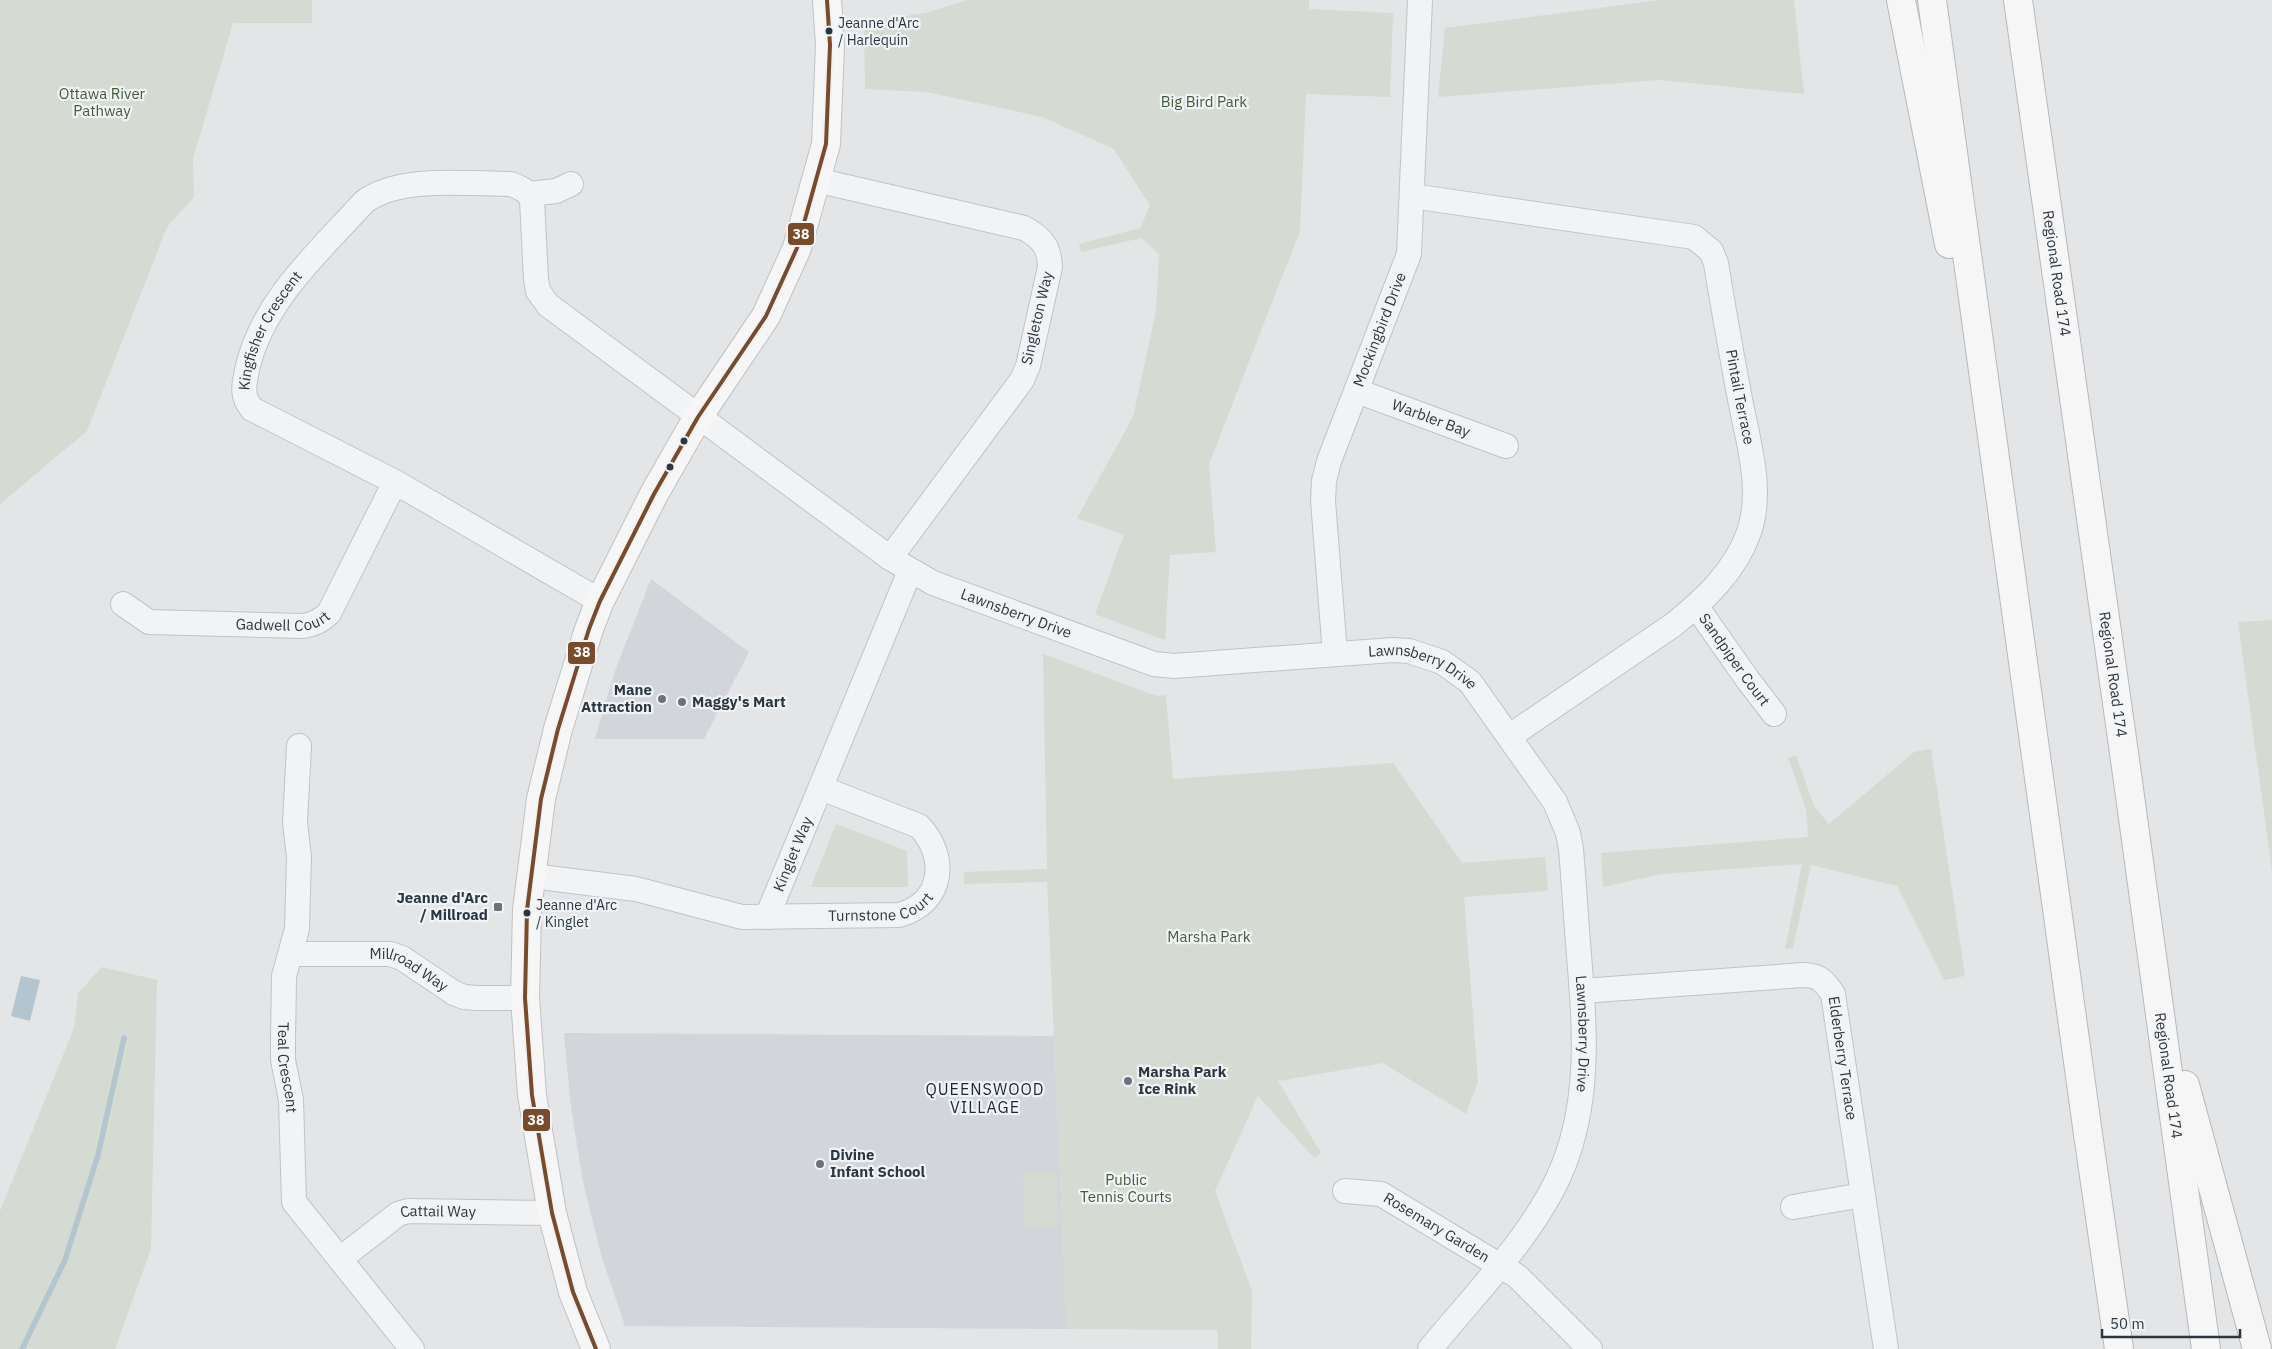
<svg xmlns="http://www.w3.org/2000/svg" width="2272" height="1349" font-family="'IBM Plex Sans',sans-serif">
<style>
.built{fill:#d2d5da}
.green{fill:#d5dbd3}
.water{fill:#b3c6d0}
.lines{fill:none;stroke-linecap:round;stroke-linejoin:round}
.stream{stroke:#b3c6d0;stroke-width:5.5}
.minor-casing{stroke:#c1c3c5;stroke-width:26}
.major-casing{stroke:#bfc2c5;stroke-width:30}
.highway-casing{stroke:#b6b9bc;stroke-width:30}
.minor{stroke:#f2f3f4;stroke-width:24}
.major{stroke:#f6f6f6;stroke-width:28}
.highway{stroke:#f6f6f6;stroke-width:28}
.bus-1-casing{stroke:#f1f4f6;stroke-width:8}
.bus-1{stroke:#7a4b2a;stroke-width:4}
.bus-dot{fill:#2b3640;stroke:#f1f4f6;stroke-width:2}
.poi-dot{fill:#6b737a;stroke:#f1f4f6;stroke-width:2}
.labels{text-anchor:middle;stroke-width:4.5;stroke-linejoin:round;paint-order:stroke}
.bus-label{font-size:14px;fill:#2b3640;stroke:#f1f4f6;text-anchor:start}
.park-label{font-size:15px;fill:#455a39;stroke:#f1f4f6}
.street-label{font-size:15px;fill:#2b3640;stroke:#f1f4f6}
.poi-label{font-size:15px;font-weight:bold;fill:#2b3640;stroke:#f1f4f6;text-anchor:start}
.neighbourhood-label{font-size:16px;letter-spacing:1px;fill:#1d2730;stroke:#f1f4f6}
.line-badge{stroke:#f1f4f6;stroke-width:2}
.badge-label{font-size:14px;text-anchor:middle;font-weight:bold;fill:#fff}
</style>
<rect width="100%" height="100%" fill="#e3e5e7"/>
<g class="built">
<polygon points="651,579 749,652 704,739 595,739 615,671"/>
<polygon points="564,1033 1054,1036 1067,1329 625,1326 601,1255 583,1182 571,1108"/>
</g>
<g class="green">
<polygon points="0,0 312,0 312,23 233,23 193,159 194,197 167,227 87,431 0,504"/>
<polygon points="967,0 1309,0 1309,9 1393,13 1390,97 1306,94 1300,231 1209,464 1216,552 1170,555 1165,640 1095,614 1124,535 1077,518 1133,417 1156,311 1159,254 1141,238 1081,252 1079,244 1140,228 1150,206 1114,149 1042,117 927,92 865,89 864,22 926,13"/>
<polygon points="1661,0 1794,0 1804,94 1659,80 1438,97 1445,28"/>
<polygon points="2272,620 2272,871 2238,622"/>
<polygon points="1043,654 1157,696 1166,695 1173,779 1393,763 1462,863 1545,857 1548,891 1464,897 1478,1081 1466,1114 1383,1063 1278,1081 1321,1153 1314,1158 1258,1096 1215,1191 1252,1291 1251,1349 1218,1349 1217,1330 1067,1329 1047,882 964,884 964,872 1047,869"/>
<polygon points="1931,749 1965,976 1944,980 1897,886 1811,865 1793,948 1785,949 1802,864 1661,874 1603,887 1601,853 1808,837 1806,809 1788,758 1796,755 1814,806 1829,824 1914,752"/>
<polygon points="836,824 907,851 908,887 811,887"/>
<polygon points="102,967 157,980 151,1249 115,1349 0,1349 0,1211 74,1028 78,993"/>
<polygon points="1023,1172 1057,1172 1058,1228 1024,1229"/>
</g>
<polygon class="water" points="21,976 40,980 30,1021 11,1016"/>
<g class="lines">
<polyline class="stream" points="22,1349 65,1260 98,1155 124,1038"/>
<g class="minor-casing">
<g id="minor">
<path d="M816,180L1024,228C1042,238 1049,246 1050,267L1028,366L1022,380L890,558"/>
<polyline points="529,194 556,191 571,184"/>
<path id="s1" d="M1412,196L1694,237L1711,251L1716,263C1723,307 1731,351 1739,394C1747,438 1764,489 1749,532C1735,572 1704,600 1673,625L1510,736"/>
<path id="s2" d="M1357,391L1506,446"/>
<path id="s3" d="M600,601L395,482L252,409C241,396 244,386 247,370C262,301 319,252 364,202C400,175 468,184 511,184C521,188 528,191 532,200L536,279L538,291L548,305L890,558L933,583L1154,664L1174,666L1393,650L1409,651L1442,662L1470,682L1555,802L1568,833L1571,849C1574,884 1576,920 1579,955C1585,1030 1591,1106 1559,1176C1530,1239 1474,1295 1430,1349"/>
<path id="s4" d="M123,604L149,622L303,626C314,624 321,621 329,613L395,482"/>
<path id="s5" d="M1696,606L1748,680L1774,714"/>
<path id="s6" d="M1335,654L1323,501L1324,481L1329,461L1409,254L1420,0"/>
<path id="s7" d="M299,746L295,823L299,857L297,929L284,976L283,1040V1060L291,1100L294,1202L412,1349"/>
<path id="s8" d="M532,876L636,889L742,917L899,915C944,903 948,856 919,826L821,788"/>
<path id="s9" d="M767,917L910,571"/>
<path id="s10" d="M291,954H390L402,958L454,993L464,997L477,998H525"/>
<path id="s11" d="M1582,991L1803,975C1819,975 1824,981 1833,994L1886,1349"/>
<path id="s12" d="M1345,1191L1381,1194L1517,1276L1590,1349"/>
<polyline points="1793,1207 1863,1195"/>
<path id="s13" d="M340,1259L398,1214L408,1211L552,1213"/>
</g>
</g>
<g class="major-casing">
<polyline id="major" points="596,1349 573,1292 552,1213 532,1095 525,998 527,910 541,799 558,729 589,629 600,601 654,494 698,417 766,316 797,248 826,144 830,45 827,0"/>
</g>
<g class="highway-casing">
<g id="highway">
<polyline points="1901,0 1949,244"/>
<path d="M1932,0C1995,450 2053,900 2119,1349"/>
<path id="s14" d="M2018,0L2125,760L2206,1349"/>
<polyline points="2185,1085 2257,1349"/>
</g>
</g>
<use href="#minor" class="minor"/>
<use href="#major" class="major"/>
<use href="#highway" class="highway"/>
<g class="bus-1-casing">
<polyline id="bus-1" points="596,1349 573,1292 552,1213 532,1095 525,998 527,910 541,799 558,729 589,629 600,601 654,494 698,417 766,316 797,248 826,144 830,45 827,0"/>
</g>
<use href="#bus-1" class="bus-1"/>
</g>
<g class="bus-dot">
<circle cx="829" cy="31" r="4.5"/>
<circle cx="684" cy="441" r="4.5"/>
<circle cx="670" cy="467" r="4.5"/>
<circle cx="527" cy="913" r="4.5"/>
</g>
<g class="poi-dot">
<circle cx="662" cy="699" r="5"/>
<circle cx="682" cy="702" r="5"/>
<rect x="493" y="902" width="10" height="10" rx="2.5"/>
<circle cx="1128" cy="1081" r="5"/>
<circle cx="820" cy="1164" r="5"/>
</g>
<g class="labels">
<g class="bus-label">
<text x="838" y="28">Jeanne d'Arc<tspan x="838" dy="17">/ Harlequin</tspan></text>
<text x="536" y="910">Jeanne d'Arc<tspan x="536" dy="17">/ Kinglet</tspan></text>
</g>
<g class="park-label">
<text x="102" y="99">Ottawa River<tspan x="102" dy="17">Pathway</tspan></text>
<text x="1204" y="107">Big Bird Park</text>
<text x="1209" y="942">Marsha Park</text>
<text x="1126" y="1185">Public<tspan x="1126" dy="17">Tennis Courts</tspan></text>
</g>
<g class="street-label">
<text dy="5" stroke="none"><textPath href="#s14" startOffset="276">Regional Road 174</textPath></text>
<text transform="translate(1037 318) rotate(-77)" y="5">Singleton Way</text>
<text dy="5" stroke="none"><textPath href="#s6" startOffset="335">Mockingbird Drive</textPath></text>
<text dy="5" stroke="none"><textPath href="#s3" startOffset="484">Kingfisher Crescent</textPath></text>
<text dy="5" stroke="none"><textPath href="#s1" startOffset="456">Pintail Terrace</textPath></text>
<text dy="5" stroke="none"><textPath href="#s2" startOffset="79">Warbler Bay</textPath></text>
<text dy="5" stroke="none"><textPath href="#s3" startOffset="1496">Lawnsberry Drive</textPath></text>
<text dy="5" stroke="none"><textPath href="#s4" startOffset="166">Gadwell Court</textPath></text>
<text dy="5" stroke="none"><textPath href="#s5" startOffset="66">Sandpiper Court</textPath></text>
<text dy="5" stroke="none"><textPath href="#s3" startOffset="1916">Lawnsberry Drive</textPath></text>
<text dy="5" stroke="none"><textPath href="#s14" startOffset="681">Regional Road 174</textPath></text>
<text dy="5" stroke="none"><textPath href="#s9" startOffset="68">Kinglet Way</textPath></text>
<text dy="5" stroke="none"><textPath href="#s8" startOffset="355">Turnstone Court</textPath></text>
<text dy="5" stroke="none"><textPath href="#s10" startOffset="122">Millroad Way</textPath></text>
<text dy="5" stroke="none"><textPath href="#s3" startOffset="2350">Lawnsberry Drive</textPath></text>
<text dy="5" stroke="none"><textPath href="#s11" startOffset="324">Elderberry Terrace</textPath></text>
<text dy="5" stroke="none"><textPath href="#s7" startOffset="324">Teal Crescent</textPath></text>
<text dy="5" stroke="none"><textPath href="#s14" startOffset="1086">Regional Road 174</textPath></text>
<text dy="5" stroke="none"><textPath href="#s13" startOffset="114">Cattail Way</textPath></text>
<text dy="5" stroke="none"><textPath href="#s12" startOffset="101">Rosemary Garden</textPath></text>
</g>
<g class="poi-label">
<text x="652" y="695" text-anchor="end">Mane<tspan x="652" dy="17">Attraction</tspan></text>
<text x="692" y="707">Maggy's Mart</text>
<text x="488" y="903" text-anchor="end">Jeanne d'Arc<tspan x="488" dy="17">/ Millroad</tspan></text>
<text x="1138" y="1077">Marsha Park<tspan x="1138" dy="17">Ice Rink</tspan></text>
<text x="830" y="1160">Divine<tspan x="830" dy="17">Infant School</tspan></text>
</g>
<g class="neighbourhood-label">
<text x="985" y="1095">QUEENSWOOD<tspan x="985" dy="18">VILLAGE</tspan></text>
</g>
</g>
<g class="line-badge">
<rect x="787" y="222" width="28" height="24" rx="5" fill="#7a4b2a"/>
<rect x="567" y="641" width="29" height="24" rx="5" fill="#7a4b2a"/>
<rect x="522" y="1108" width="29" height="24" rx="5" fill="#7a4b2a"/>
</g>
<g class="badge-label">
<text x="801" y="239">38</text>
<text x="582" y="657">38</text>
<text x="536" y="1125">38</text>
</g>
<path d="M2102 1329v8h138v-8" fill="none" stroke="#2b3640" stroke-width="2.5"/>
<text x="2110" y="1329" font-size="15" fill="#2b3640" stroke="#f1f4f6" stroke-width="4" paint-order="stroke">50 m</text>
</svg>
